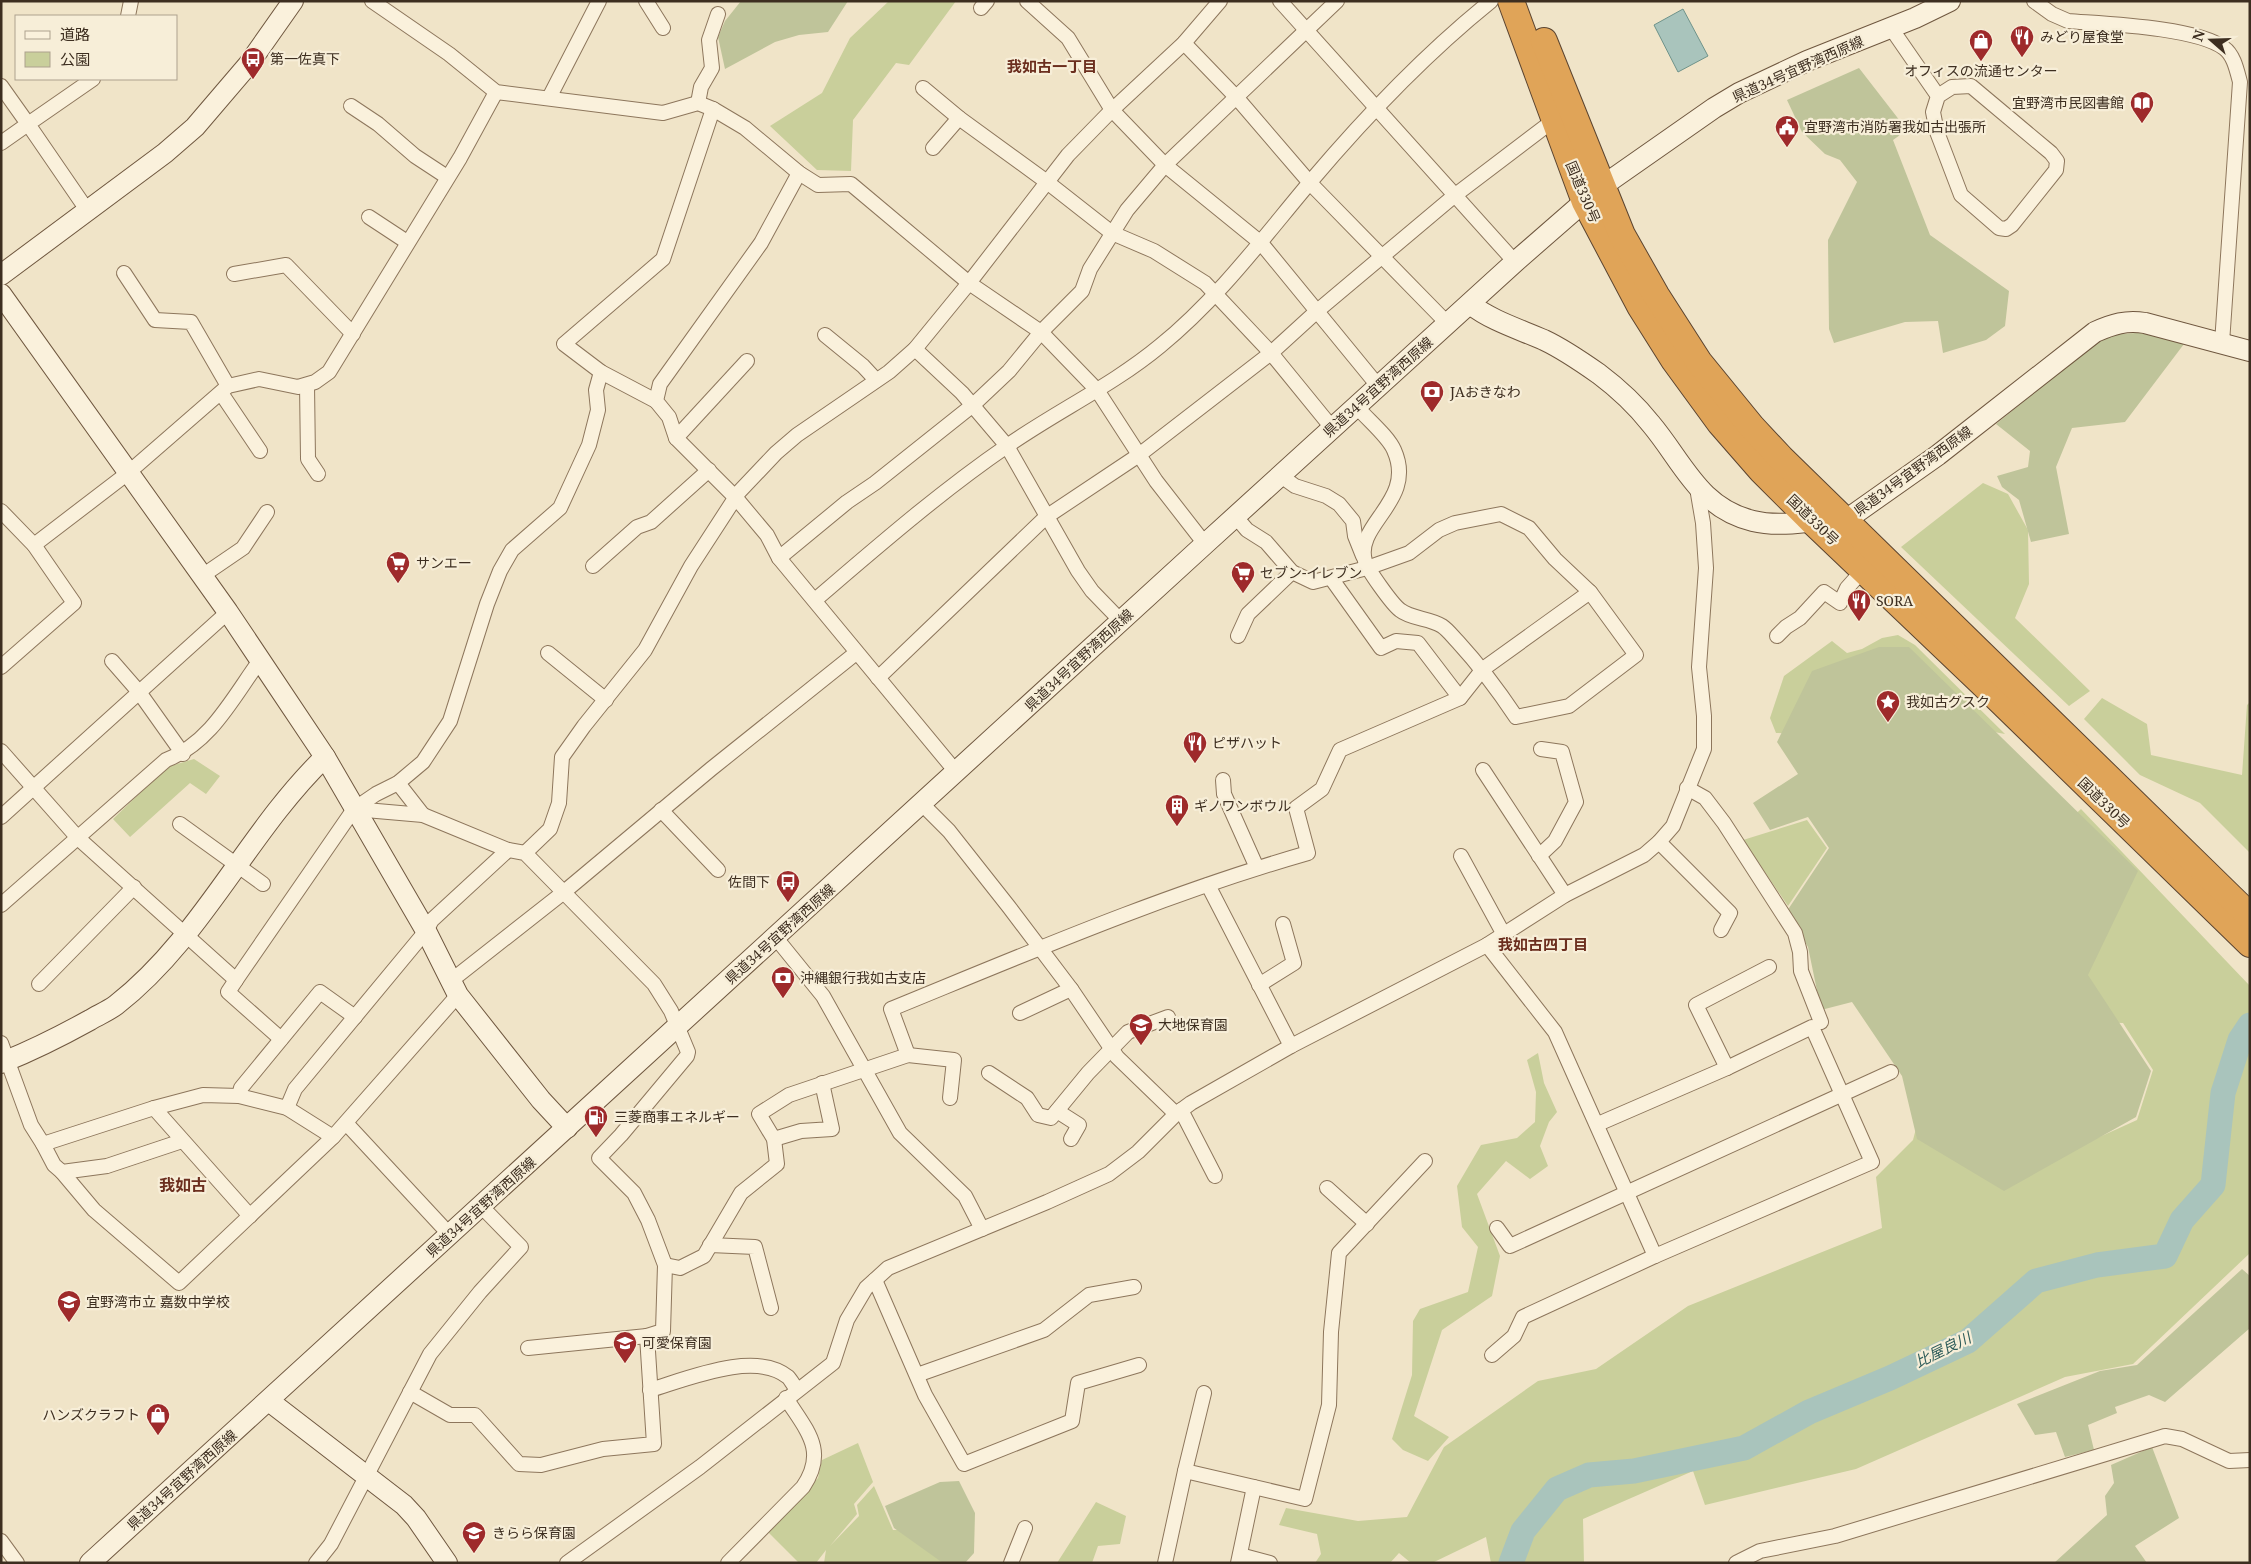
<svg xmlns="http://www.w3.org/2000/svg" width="2251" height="1564" font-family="'Noto Serif','Noto Sans JP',serif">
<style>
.green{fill:#c9cf9b}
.cemetery{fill:#bfc49a}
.water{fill:#a9c4bc;stroke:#6f938a}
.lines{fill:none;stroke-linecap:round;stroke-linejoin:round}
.river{stroke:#a9c4bc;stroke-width:25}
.street-casing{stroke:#8d765c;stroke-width:16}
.secondary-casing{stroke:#6f573f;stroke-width:22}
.highway-casing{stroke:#5b4430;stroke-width:28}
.street{stroke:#faf1dc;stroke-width:14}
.secondary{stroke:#faf1dc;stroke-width:20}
.highway{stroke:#e0a458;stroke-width:26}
.labels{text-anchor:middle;stroke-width:4.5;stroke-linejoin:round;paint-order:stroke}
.poi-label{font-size:14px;fill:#3d2e20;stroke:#f7eed8;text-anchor:start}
.street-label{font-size:14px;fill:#3d2e20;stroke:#f7eed8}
.neighbourhood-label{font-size:15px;font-weight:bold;fill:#6b2e1e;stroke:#f7eed8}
.water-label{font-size:15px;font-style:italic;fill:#2f5d5a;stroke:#f7eed8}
.quarter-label{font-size:16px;font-weight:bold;fill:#6b2e1e;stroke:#f7eed8}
</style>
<rect width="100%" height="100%" fill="#f0e4c8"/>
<g class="green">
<polygon points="889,1 956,1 909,65 896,63 853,120 851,171 817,170 770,126 822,93 850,38"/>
<polygon points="1983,483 2008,494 2028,530 2029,584 2015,618 2090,691 2069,706 1901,547"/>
<polygon points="1898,635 1915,645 2005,734 1978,729 1811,734 1776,733 1770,718 1784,676 1832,641 1847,653 1862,649 1882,638"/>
<polygon points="2102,698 2147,724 2151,755 2242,775 2247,705 2250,702 2250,853 2200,803 2140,775 2084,719"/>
<polygon points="194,759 220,776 206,794 190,783 130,837 113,819 167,767"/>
<polygon points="2081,809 2250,986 2250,1253 2133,1364 2065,1377 1856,1469 1705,1505 1693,1471 1583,1519 1584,1563 1491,1563 1486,1537 1432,1563 1411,1563 1399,1553 1390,1563 1315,1563 1321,1554 1317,1534 1279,1525 1286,1508 1358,1521 1407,1517 1444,1447 1538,1381 1596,1369 1688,1306 1882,1228 1876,1177 1913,1140 1918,1121 2022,1172 2137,1120 2153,1070 2123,1023 2045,1021 2068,821"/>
<polygon points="1807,820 1827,848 1788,906 1743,840"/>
<polygon points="1538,1053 1544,1083 1557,1112 1549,1122 1540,1146 1548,1166 1530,1179 1506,1161 1477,1194 1500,1256 1492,1296 1442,1330 1414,1416 1449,1437 1428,1461 1403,1450 1392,1439 1412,1375 1413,1321 1420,1309 1468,1292 1478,1247 1462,1227 1457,1186 1481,1145 1517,1138 1535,1122 1536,1092 1527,1060"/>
<polygon points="858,1443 873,1482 854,1504 857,1514 830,1546 859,1516 857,1505 874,1486 893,1530 908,1530 944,1563 824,1563 826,1550 816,1563 799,1563 768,1532 818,1478 822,1460"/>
<polygon points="1096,1502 1126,1516 1120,1544 1098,1546 1092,1563 1057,1563"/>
</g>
<g class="cemetery">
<polygon points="741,1 848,1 828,32 799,35 775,42 725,69 718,37 725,21"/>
<polygon points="1859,68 1907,130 1893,140 1930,235 2009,291 2005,326 1986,340 1943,353 1938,321 1905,322 1834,343 1829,329 1828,240 1857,182 1840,160 1825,154 1802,132 1787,100"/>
<polygon points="2151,332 2184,344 2125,422 2072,428 2056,467 2069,534 2031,542 2019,500 2002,487 1997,476 2028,467 2030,451 1996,424 2105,335"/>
<polygon points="1879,647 1909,647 2138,871 2088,975 2151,1071 2136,1117 2004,1191 1917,1139 1902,1076 1852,1002 1821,1010 1808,947 1787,911 1829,848 1808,817 1770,830 1753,803 1798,774 1777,742 1812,671"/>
<polygon points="2242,1269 2250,1276 2250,1328 2165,1402 2149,1395 2115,1407 2117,1413 2088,1425 2094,1450 2065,1457 2056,1432 2035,1435 2017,1404 2100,1371 2137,1365"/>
<polygon points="2152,1447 2179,1518 2135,1546 2147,1563 2054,1563 2107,1515 2105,1496 2114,1483 2111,1465"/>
<polygon points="959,1481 975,1513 974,1553 965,1563 943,1563 894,1528 885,1506 940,1482"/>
</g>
<polygon class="water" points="1683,9 1708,56 1678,72 1654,25"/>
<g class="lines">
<polyline class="river" points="1511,1563 1523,1531 1557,1489 1589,1475 1634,1471 1744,1448 1809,1412 1890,1378 1968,1341 2036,1281 2097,1265 2165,1256 2182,1220 2213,1185 2223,1093 2240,1040 2250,1025"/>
<g class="street-casing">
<g id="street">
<polyline points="372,1 449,54 496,92 663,113 698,103 713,109 745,128 799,173 818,185 851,184 969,283 1041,332 1097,390 1156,481 1205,544"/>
<polyline points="646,1 663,28"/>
<polyline points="1027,1 1068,38 1112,110 1165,165 1261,243 1379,387"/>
<polyline points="1280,1 1515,262"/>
<path d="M2034,1L2052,14L2068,21C2105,24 2195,27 2224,48C2234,55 2237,71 2240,82L2222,343"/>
<polyline points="981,8 987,1"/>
<polyline points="128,16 131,1"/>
<polyline points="1891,28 1938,96 1952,87 1971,86 2051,153 2057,161 2056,170 2012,225 2006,229 1999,228 1961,195 1937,132 1933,112 1938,96"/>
<polyline points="1184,43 1237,98 1310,183 1448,324"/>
<polyline points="1,86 28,124 1,143"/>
<polyline points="923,88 959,118"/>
<polyline points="549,98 599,1"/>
<polyline points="698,103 701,87 712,68 709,40 718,14"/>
<polyline points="351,106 378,124 415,156 447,177"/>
<polyline points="933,148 959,118 1047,182 1112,233 1154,251 1205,283 1271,353 1333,429"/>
<polyline points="799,173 761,243 660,384 656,401 669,417 676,438 736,498 767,535 779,558 957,773"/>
<polyline points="87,210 28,124 93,79"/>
<polyline points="369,217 407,242"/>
<polyline points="124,273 155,320 191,322 228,386"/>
<polyline points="234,274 286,265 353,334"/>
<polyline points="825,335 863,366 876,380"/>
<polyline points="915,349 962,393 1007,446 1078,571 1092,591 1121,621"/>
<polyline points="307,385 308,459 318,474"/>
<polyline points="221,393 260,451"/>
<polyline points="656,401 601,372 564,344 663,259 713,109"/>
<path d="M1357,407C1367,419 1388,436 1394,450C1417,501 1354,524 1365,561C1367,569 1392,604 1400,610C1411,619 1430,618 1442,626C1448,630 1453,637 1458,642C1480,666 1498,690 1516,717L1569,706L1636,655L1590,592"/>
<polyline points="676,438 747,361"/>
<polyline points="1281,476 1295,486 1326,496 1339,504 1353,521 1355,536 1363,556"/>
<polyline points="1,511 34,545 74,603 1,667"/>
<polyline points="1236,517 1247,530 1266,542 1292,572 1313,582 1367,568 1409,553 1439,530 1455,523 1501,514 1529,528 1555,559 1590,592 1483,669 1460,698 1418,643 1396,641 1381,648 1331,578"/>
<polyline points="34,545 128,473 228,386 259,379 298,387 315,382 329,372 460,158 496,92"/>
<polyline points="779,558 847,502 875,483 973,405 1009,371 1041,332 1082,291 1090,269 1127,210 1165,165 1337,1"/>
<polyline points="593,566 637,527 651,522 709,470"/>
<polyline points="202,576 243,548 267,512"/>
<path d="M815,600C877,547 940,492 1007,446C1057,411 1113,385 1160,346C1218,299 1263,238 1311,181C1366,116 1424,55 1491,1"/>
<polyline points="1238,636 1248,614 1292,572"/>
<polyline points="1777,636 1786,627 1800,618 1824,592 1840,603 1847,588 1864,569"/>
<polyline points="548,653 606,700"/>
<polyline points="112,661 139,692 183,754"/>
<polyline points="878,678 1046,517 1139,455 1271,353 1316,312 1454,196 1554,120"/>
<polyline points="1,751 78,838 236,980 354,809 376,794 398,783 423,762 450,721 487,604 500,571 512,550 560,508 589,445 598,410 596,390 601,372"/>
<polyline points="1483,770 1565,895"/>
<polyline points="1223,780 1224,794 1257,868"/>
<polyline points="398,783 423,815"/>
<polyline points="1687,788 1705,798 1724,823 1795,933 1800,952 1801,971 1821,1022"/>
<polyline points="922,804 949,831 1009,907 1071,989 1117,1057 1176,1114"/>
<polyline points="354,809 423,815 508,850 525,853 654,984 671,1011 688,1052 687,1056 621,1135 599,1158 634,1193 648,1220 665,1265 663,1331 647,1336 654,1444 603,1449 541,1465 519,1464 475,1415 450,1415 410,1392"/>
<polyline points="661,810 718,870"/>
<polyline points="1,817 228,612"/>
<polyline points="180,824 263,884"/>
<polyline points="1659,842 1730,913 1721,930"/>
<polyline points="525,853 550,829 559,803 562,757 584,726 645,650 691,566 739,492 776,453 797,435 889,372 915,349 969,283 1068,155 1112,110 1184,43 1220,1"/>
<polyline points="1461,856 1503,933"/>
<polyline points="1539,856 1555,841 1576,802 1562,752 1541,749"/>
<polyline points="1208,885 1291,1046"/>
<path d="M1,905L166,760C211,743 233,697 261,659"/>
<polyline points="776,938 823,996 900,1133 965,1196 982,1229"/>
<polyline points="1487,945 1555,1032 1655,1256"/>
<polyline points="236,980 228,992 281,1039"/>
<polyline points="452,980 564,892 711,769 856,653"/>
<polyline points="39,984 134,887"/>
<polyline points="1259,985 1294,963 1283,924"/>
<polyline points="1020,1013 1071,989"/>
<polyline points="1,1043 31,1125 43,1144 154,1108 203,1095 239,1096 287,1108 333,1137 458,995"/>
<polyline points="908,1055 954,1060 950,1098"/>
<polyline points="1727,1068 1696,1005 1769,967"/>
<polyline points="989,1073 1027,1098 1038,1115 1051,1118 1088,1073 1128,1032 1168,1017"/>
<polyline points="239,1096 241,1088 320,992 355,1017"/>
<polyline points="154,1108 250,1216"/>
<polyline points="287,1108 295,1089 426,931 432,920 508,850"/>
<polyline points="1181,1110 1215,1176"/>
<polyline points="1057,1111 1079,1125 1071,1139"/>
<polyline points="346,1123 450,1235"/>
<polyline points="774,1139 801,1131 832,1129 822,1083"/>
<polyline points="43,1144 54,1165 62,1172 107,1166 182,1141"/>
<polyline points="62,1172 94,1210 179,1283 333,1137"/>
<polyline points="1327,1188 1367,1224"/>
<polyline points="1497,1228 1510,1246 1891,1072"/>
<polyline points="710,1245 755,1247 771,1308"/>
<path d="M665,1265L680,1268L704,1256L741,1193L777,1164L774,1139L759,1114L789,1095L908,1055L891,1009C1028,953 1165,894 1308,853L1296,808L1322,789L1340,750L1460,698"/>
<polyline points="875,1280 925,1395 964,1464 1072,1421 1078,1383 1139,1365"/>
<polyline points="528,1348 647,1336"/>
<polyline points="1492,1355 1514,1336 1523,1317 1655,1256 1872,1162 1812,1027 1727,1068 1598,1124"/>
<polyline points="917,1375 1044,1330 1089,1295 1134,1287"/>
<path d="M650,1390C687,1379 755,1350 788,1377C791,1380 794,1386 797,1390"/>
<polyline points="1204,1393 1185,1471 1305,1499 1329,1405 1331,1332 1339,1253 1425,1161"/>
<polyline points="1,1541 17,1563"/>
<polyline points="1240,1555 1270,1563"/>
<polyline points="316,1563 331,1544 430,1354 480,1292 521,1247 481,1206"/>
<polyline points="567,1563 700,1467 833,1363 847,1320 866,1288 888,1268 1047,1202 1109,1174 1138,1152 1176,1114 1191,1103 1291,1046 1487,945 1565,895 1644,855 1659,842 1673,826 1704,749 1704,716 1699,667 1706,568 1703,523 1697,488"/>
<path d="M728,1563L803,1487C828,1450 806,1430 786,1398"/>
<polyline points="1011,1563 1025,1528"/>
<polyline points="1165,1563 1185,1471"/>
<polyline points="1238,1563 1254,1487"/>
<polyline points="1736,1563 1760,1551 1835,1536 2165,1436 2182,1439 2229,1461 2250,1460"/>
</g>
</g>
<g class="secondary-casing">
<g id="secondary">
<polyline points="1,275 165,153 195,127 248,65 293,1"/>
<polyline points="1,294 228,612 325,757 426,931 458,995 541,1100 567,1128"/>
<path d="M1470,304C1492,321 1519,329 1544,340C1563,349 1582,362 1599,374C1619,389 1636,405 1651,424C1683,462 1699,508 1753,521C1781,528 1815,520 1843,518L1853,515L1938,455L2095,332C2113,324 2126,320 2145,323L2250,351"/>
<path d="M1,1063C31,1051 61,1036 90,1020C98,1015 108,1011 116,1005C203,937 248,831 325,757"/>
<polyline points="269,1401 404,1505 416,1518 447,1563"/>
<polyline points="90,1563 1205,544 1515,262 1601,187 1714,108 1739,93 1807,61 1915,18 1950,1"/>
</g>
</g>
<g class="highway-casing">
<g id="highway">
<polyline points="1511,1 1585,202 1640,306 1674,360 1720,423 1761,470 1812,521 1982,683 2250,944"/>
<polyline points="1544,41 1622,235 1656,295 1699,362 1752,427 1781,458 2250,916"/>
</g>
</g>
<use href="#street" class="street"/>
<use href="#secondary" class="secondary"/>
<use href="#highway" class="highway"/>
</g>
<defs>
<g id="restaurant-pin" transform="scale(1.25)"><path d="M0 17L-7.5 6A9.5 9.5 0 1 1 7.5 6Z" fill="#9e2a2b" stroke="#f7eed8"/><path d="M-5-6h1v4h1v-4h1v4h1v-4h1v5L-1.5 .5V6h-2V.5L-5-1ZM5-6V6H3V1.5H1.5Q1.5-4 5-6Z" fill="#fff"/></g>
<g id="shop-pin" transform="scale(1.25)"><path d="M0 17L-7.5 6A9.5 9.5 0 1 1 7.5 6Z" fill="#9e2a2b" stroke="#f7eed8"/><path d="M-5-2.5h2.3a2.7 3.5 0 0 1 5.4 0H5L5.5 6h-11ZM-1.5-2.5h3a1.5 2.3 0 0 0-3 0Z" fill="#fff"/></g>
<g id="bus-pin" transform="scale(1.25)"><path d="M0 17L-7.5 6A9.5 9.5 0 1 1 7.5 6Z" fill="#9e2a2b" stroke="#f7eed8"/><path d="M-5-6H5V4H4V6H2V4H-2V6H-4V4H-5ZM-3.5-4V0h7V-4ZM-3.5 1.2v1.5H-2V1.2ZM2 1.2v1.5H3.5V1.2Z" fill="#fff"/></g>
<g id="library-pin" transform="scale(1.25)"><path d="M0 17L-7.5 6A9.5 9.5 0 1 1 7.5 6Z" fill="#9e2a2b" stroke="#f7eed8"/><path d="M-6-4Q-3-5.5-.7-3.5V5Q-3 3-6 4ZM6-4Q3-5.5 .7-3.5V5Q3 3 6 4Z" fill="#fff"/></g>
<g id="civic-pin" transform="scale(1.25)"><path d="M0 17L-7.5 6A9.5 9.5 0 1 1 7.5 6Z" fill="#9e2a2b" stroke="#f7eed8"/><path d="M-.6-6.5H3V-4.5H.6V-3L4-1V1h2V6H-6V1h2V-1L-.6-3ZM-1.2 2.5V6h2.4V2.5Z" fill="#fff"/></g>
<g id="bank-pin" transform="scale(1.25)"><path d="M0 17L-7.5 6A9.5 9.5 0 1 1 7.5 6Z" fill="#9e2a2b" stroke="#f7eed8"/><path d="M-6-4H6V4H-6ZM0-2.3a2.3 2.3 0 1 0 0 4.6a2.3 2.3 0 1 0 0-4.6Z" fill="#fff"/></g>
<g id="supermarket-pin" transform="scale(1.25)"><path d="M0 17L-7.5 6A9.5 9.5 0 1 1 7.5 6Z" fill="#9e2a2b" stroke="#f7eed8"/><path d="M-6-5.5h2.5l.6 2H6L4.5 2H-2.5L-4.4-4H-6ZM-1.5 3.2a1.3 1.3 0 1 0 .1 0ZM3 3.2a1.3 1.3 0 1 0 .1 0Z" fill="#fff"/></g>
<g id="sight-pin" transform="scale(1.25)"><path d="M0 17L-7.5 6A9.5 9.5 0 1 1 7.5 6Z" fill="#9e2a2b" stroke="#f7eed8"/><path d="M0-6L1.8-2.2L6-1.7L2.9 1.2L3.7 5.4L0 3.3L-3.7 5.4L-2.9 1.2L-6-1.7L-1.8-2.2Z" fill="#fff"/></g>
<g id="building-pin" transform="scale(1.25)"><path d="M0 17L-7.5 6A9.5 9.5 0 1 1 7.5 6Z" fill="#9e2a2b" stroke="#f7eed8"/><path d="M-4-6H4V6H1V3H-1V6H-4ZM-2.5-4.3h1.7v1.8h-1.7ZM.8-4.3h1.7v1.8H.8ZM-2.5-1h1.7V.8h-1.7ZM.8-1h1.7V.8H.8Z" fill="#fff"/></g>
<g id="school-pin" transform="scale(1.25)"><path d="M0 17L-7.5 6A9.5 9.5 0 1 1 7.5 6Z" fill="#9e2a2b" stroke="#f7eed8"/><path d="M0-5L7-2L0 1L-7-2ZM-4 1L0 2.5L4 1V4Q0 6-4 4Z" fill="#fff"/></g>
<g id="fuel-pin" transform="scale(1.25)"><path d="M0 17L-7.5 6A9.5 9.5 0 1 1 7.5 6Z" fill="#9e2a2b" stroke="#f7eed8"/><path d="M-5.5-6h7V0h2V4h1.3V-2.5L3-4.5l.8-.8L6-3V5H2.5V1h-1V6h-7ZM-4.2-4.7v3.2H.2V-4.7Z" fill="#fff"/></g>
</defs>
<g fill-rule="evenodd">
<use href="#restaurant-pin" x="2022" y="37"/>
<use href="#shop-pin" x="1981" y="41"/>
<use href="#bus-pin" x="253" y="59"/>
<use href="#library-pin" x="2142" y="103"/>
<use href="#civic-pin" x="1787" y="127"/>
<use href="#bank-pin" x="1432" y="392"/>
<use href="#supermarket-pin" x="398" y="563"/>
<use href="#supermarket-pin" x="1243" y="573"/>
<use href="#restaurant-pin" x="1859" y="601"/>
<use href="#sight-pin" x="1888" y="702"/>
<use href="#restaurant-pin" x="1195" y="743"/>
<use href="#building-pin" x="1177" y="806"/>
<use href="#bus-pin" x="788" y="882"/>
<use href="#bank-pin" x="783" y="978"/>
<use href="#school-pin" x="1141" y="1025"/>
<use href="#fuel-pin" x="596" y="1117"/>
<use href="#school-pin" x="69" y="1302"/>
<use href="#school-pin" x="625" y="1343"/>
<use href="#shop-pin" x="158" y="1415"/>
<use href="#school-pin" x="474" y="1533"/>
</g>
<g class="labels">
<g class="poi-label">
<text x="2040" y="42">みどり屋食堂</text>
<text x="270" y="64">第一佐真下</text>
<text x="1981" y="76" text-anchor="middle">オフィスの流通センター</text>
<text x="2124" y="108" text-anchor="end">宜野湾市民図書館</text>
<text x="1804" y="132">宜野湾市消防署我如古出張所</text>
<text x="1450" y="397">JAおきなわ</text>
<text x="416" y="568">サンエー</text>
<text x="1260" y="578">セブン-イレブン</text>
<text x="1876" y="606">SORA</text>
<text x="1906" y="707">我如古グスク</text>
<text x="1212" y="748">ピザハット</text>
<text x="1194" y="811">ギノワンボウル</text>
<text x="770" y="887" text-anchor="end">佐間下</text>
<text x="800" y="983">沖縄銀行我如古支店</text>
<text x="1158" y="1030">大地保育園</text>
<text x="614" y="1122">三菱商事エネルギー</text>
<text x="86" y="1307">宜野湾市立 嘉数中学校</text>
<text x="642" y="1348">可愛保育園</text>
<text x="140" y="1420" text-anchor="end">ハンズクラフト</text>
<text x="492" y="1538">きらら保育園</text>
</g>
<g class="street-label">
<text transform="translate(1798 69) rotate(-24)" y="5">県道34号宜野湾西原線</text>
<text transform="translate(1583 192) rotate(67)" y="5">国道330号</text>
<text transform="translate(1378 387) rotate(-42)" y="5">県道34号宜野湾西原線</text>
<text transform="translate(1913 471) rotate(-36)" y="5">県道34号宜野湾西原線</text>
<text transform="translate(1813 520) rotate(44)" y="5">国道330号</text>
<text transform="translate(1079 660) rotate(-43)" y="5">県道34号宜野湾西原線</text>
<text transform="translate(2104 803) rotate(44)" y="5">国道330号</text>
<text transform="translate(780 934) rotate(-42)" y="5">県道34号宜野湾西原線</text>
<text transform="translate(481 1207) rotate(-42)" y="5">県道34号宜野湾西原線</text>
<text transform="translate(182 1480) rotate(-42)" y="5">県道34号宜野湾西原線</text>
</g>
<g class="neighbourhood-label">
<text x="1052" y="72">我如古一丁目</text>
<text x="1543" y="950">我如古四丁目</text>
</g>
<g class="water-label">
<text transform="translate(1943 1350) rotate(-26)" y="5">比屋良川</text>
</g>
<g class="quarter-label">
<text x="183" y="1191">我如古</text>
</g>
</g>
<rect width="2251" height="1564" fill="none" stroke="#3d2e20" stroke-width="5"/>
<rect x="15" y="15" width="162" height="65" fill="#f7eed8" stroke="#ada18e"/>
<rect x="25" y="31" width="25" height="8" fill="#faf1dc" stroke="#ada18e"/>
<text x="60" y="40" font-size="15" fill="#3d2e20">道路</text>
<rect x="25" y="52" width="25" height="15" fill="#c9cf9b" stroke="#ada18e"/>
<text x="60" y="65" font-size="15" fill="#3d2e20">公園</text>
<g transform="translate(2211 40) rotate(290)" stroke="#f7eed8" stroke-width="4" paint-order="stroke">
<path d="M0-4L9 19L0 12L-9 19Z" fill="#3d2e20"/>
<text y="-8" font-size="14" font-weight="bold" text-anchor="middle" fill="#3d2e20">N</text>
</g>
</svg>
